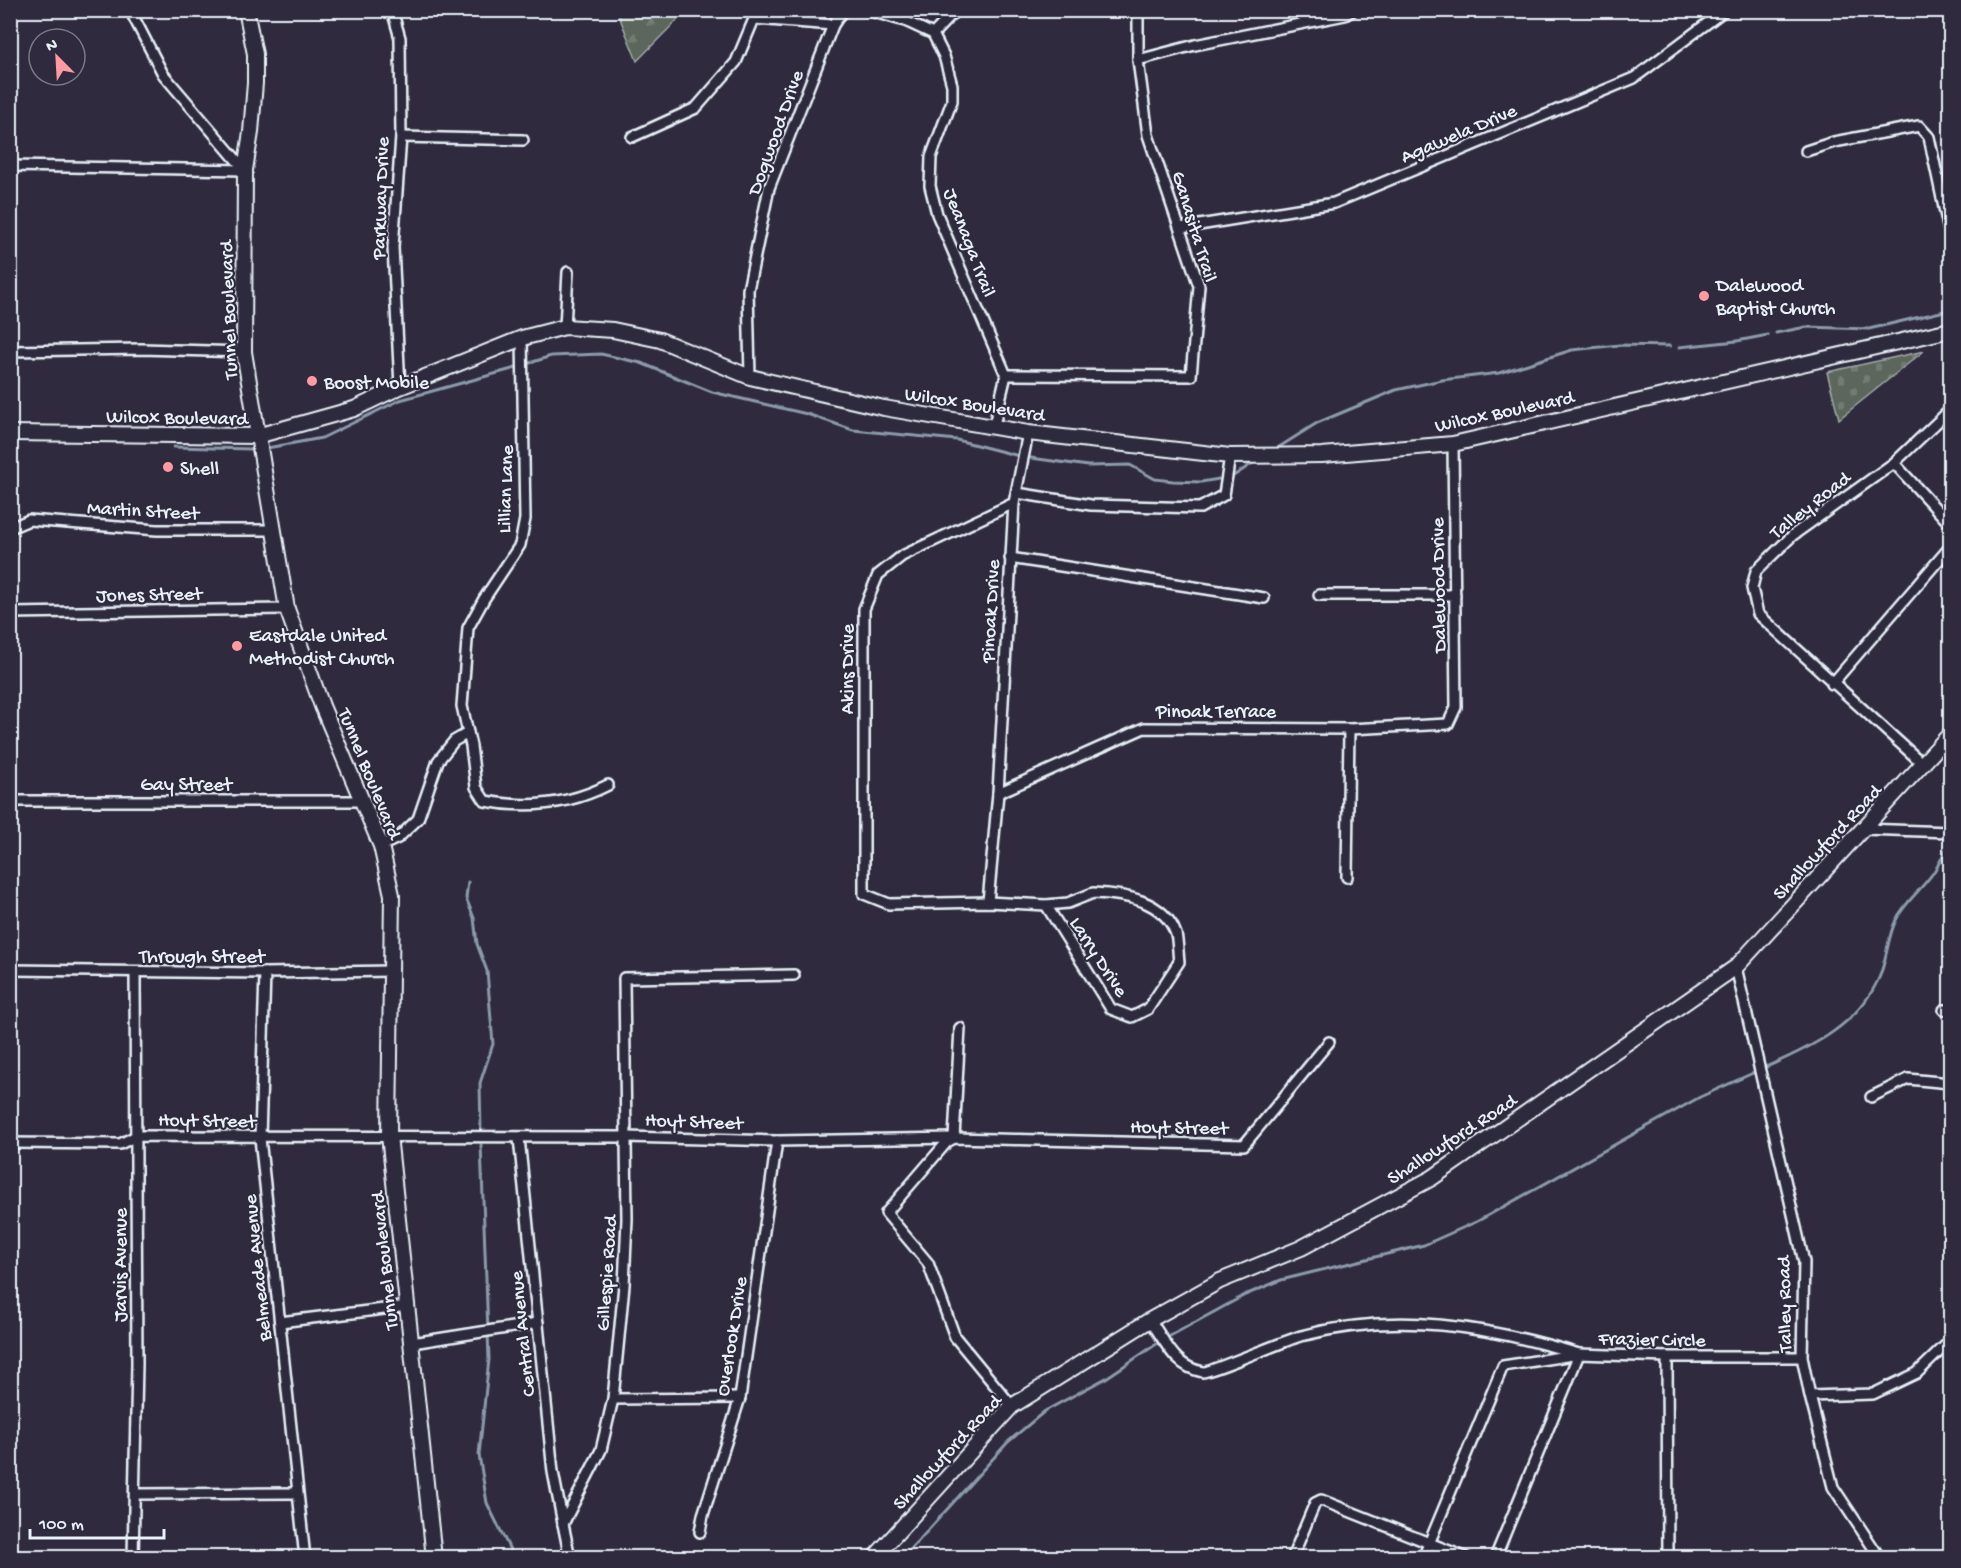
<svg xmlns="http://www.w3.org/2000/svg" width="1961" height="1568" font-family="'Gochi Hand',sans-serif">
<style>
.forest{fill:url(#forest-firs);stroke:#a2acaa;stroke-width:1.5}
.cemetery{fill:url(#cemetery-stones);stroke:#a2acaa;stroke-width:1.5}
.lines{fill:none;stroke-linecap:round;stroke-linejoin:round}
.stream{stroke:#8c9bac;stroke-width:3}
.street-casing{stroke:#e8f1f8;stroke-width:14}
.secondary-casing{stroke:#e8f1f8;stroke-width:18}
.street{stroke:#2f2a3d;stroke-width:9}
.secondary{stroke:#2f2a3d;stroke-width:14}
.poi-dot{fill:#ff9aa2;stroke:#2f2a3d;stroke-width:2}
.labels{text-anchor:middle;stroke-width:4.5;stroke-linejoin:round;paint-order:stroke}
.street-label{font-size:20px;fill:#e8f1f8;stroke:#2f2a3d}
.poi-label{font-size:20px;fill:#e8f1f8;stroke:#2f2a3d;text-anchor:start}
</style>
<defs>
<pattern id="forest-firs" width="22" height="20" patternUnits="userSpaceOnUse" patternTransform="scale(1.5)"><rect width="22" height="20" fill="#5b665b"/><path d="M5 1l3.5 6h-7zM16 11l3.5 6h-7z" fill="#737c73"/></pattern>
<pattern id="cemetery-stones" width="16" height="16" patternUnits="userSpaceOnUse" patternTransform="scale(1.5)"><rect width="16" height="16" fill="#5b665b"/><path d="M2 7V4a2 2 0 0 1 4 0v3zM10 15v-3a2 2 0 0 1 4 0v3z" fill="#737c73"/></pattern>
</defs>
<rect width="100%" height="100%" fill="#2f2a3d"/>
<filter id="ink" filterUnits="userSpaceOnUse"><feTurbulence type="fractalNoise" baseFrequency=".0167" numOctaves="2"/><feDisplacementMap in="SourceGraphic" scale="12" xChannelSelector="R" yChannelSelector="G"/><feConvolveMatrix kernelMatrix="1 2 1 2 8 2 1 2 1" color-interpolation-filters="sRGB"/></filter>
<g filter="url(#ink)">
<polygon class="forest" points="617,11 686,11 637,61"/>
<polygon class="cemetery" points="1924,351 1839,419 1827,372"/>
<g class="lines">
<g class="stream">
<polyline points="1776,333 1806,327 1869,329 1949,310"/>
<polyline points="1679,347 1737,341 1768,335"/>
<polyline points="530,363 551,356 601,354 641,363 712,392 807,414 853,430 957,440 1023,457"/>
<polyline points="174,447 251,449"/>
<polyline points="267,448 322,438 400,400 516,368"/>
<polyline points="1276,449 1317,423 1396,390 1442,380 1499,373 1572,350 1619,345 1670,346"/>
<polyline points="1031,458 1088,466 1130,465 1155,479 1173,481 1201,482 1219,479"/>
<polyline points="1232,477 1253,463"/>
<polyline points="468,882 466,898 474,918 477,944 487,971 493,1044 480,1083 481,1132"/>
<path d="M1766,1067C1812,1047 1858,1025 1879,978C1887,960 1887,938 1896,920C1904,903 1922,889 1933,873C1940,863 1945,851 1950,841"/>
<polyline points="481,1145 489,1359 479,1455 487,1503 514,1558"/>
<polyline points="1170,1336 1245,1295 1281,1280 1424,1245 1478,1221 1700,1097 1753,1073"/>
<polyline points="903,1558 1008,1442 1045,1411 1106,1378 1161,1341"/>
</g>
<g class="street-casing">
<g id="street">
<polyline points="130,10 163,74 245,170"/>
<polyline points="392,10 400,38 401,137 393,247 400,387"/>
<polyline points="867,10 905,21 933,34 944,56 952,85 952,101 931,157 930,186 937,214 1006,375 994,425"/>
<polyline points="933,34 956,10"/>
<polyline points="1138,60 1195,45 1345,15 1353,10"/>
<polyline points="401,137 523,140"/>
<polyline points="632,137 696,108 736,62 754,19 833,25"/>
<polyline points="1806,151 1834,142 1919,126 1929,137 1950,236"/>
<polyline points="10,166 245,170"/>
<polyline points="1181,228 1334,203 1634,78 1725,10"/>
<polyline points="565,327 568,272"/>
<path d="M522,338L525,519L520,545L484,599L468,628L462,706L471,746L476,787L485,801C528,809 569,805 608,785"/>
<polyline points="10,351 142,349 244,352"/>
<polyline points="1006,375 1191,376 1199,286 1148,135 1138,60 1138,10"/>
<polyline points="750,377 748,290 769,188 833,25 843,10"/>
<polyline points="1894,463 1950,524"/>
<polyline points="1017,493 1091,505 1200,508 1224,495 1230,456"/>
<polyline points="1014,503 902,556 878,575 864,609 864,894 889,904 988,902 1046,905"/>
<polyline points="10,528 29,520 157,530 275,530"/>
<polyline points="1010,558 1264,598"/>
<polyline points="1319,595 1455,595"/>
<polyline points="10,613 287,609"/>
<polyline points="1832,684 1950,547"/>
<polyline points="1923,764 1758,614 1752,588 1756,571 1793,535 1894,463 1950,410"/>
<polyline points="998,793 1144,728 1349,729 1448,724 1456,707 1453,444"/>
<polyline points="10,801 361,801"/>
<polyline points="1863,829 1950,832"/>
<polyline points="381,846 398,838 418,819 438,761 454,741 468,733"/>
<polyline points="1347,877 1349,729"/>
<path d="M1093,893C1124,894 1164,900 1176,934C1178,943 1178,954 1179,962L1148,1009L1132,1017L1111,1009L1046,905L1068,903Z"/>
<polyline points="988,902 998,793 1014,503 1028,433"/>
<polyline points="1736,967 1804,1262 1802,1357 1810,1396 1833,1487 1880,1558"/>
<polyline points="10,970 265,973 392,971"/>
<polyline points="265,973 260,1138 305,1558"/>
<polyline points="1944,1010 1950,1010"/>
<polyline points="960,1028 954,1138 947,1142 886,1213 928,1263 955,1337 1012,1406"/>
<polyline points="1871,1097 1908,1079 1950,1083"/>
<polyline points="519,1138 553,1472 563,1524"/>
<polyline points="10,1143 120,1144 136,1136 625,1137 777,1141 954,1138 1244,1145 1329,1042"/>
<path d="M1150,1320C1166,1342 1174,1367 1203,1372C1209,1373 1286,1340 1301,1336C1397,1311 1486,1326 1579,1354L1495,1558"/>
<polyline points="280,1322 408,1306"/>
<polyline points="412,1343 538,1323"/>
<polyline points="1667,1357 1668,1558"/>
<polyline points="1810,1396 1873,1394 1917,1373 1950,1341"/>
<polyline points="613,1399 740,1398"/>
<polyline points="135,1494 296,1493"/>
<polyline points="700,1532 703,1515 740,1398 777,1141"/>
<polyline points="133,1558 137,1364 135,973"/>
<polyline points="570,1558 563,1524 601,1450 613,1399 624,1285 627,1219 624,978 794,975"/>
<polyline points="1292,1558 1315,1503 1321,1500 1467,1558"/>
<polyline points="1423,1558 1503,1366 1579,1354 1667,1357 1802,1357"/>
</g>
</g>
<g class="secondary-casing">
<g id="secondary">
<polyline points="246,10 255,54 255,83 251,132 245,170 244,352 287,609 322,706 381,846 392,895 389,1135 434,1558"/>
<polyline points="10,433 257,436 354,409 400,387 522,338 565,327 613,330 660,340 750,377 884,408 1028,433 1230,456 1322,455 1453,444 1950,330"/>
<polyline points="874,1558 1012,1406 1150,1320 1220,1281 1301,1248 1432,1178 1736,967 1950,734"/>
</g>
</g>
<use href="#street" class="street"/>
<use href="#secondary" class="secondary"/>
</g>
</g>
<g class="poi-dot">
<circle cx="1704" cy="296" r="6"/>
<circle cx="312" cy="381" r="6"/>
<circle cx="168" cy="467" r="6"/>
<circle cx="237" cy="646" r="6"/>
</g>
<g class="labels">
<g class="street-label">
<text transform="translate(774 132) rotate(-70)" y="7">Dogwood Drive</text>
<text transform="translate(1458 132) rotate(-23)" y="7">Agawela Drive</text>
<text transform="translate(379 198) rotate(-88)" y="7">Parkway Drive</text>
<text transform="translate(1196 226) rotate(73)" y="7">Ganasita Trail</text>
<text transform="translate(971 242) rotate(69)" y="7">Jeanaga Trail</text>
<text transform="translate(227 310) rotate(-92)" y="7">Tunnel Boulevard</text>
<text transform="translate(975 403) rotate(9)" y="7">Wilcox Boulevard</text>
<text transform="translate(1504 410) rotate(-12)" y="7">Wilcox Boulevard</text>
<text transform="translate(177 416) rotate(1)" y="7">Wilcox Boulevard</text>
<text transform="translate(504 489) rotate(-88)" y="7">Lillian Lane</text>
<text transform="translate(1809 504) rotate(-38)" y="7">Talley Road</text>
<text transform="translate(143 509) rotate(3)" y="7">Martin Street</text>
<text transform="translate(1437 585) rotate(-91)" y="7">Dalewood Drive</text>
<text transform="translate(149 593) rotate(-1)" y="7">Jones Street</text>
<text transform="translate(989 611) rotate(-87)" y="7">Pinoak Drive</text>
<text transform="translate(846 669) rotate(-90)" y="7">Akins Drive</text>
<text x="1216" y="717">Pinoak Terrace</text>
<text transform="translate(371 773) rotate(68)" y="7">Tunnel Boulevard</text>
<text x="186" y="790">Gay Street</text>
<text transform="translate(1826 841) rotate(-47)" y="7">Shallowford Road</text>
<text x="202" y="962">Through Street</text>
<text transform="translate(1100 956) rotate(57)" y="7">Larry Drive</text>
<text transform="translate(207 1119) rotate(1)" y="7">Hoyt Street</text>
<text transform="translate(694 1120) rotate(2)" y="7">Hoyt Street</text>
<text transform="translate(1179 1126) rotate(1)" y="7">Hoyt Street</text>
<text transform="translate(1451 1138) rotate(-33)" y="7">Shallowford Road</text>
<text transform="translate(383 1261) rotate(-96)" y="7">Tunnel Boulevard</text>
<text transform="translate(119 1265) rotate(-90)" y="7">Jarvis Avenue</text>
<text transform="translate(256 1268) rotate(-96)" y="7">Belmeade Avenue</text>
<text transform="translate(605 1273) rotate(-86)" y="7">Gillespie Road</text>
<text transform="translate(1783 1304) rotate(-91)" y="7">Talley Road</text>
<text transform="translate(521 1334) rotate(-96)" y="7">Central Avenue</text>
<text transform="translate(730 1336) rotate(-81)" y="7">Overlook Drive</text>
<text transform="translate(1652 1338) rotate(1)" y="7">Frazier Circle</text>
<text transform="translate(946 1451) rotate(-47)" y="7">Shallowford Road</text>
</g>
<g class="poi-label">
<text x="1716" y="291">Dalewood<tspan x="1716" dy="23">Baptist Church</tspan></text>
<text x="324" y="388">Boost Mobile</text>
<text x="180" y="474">Shell</text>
<text x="249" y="641">Eastdale United<tspan x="249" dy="23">Methodist Church</tspan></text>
</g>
</g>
<rect width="1961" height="1568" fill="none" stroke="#2f2a3d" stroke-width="36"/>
<rect x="18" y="18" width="1925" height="1532" fill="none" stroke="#e8f1f8" stroke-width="2" filter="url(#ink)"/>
<g transform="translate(57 57) rotate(336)"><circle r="28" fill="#2f2a3d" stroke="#797a88" stroke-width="1.5"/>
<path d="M0-4.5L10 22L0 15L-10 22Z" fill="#ff9aa2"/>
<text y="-9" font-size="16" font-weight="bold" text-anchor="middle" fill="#e8f1f8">N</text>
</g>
<path d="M30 1529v9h134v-9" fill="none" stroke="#e8f1f8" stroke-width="3"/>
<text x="39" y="1529" font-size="18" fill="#e8f1f8" stroke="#2f2a3d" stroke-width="4.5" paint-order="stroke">100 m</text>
</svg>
